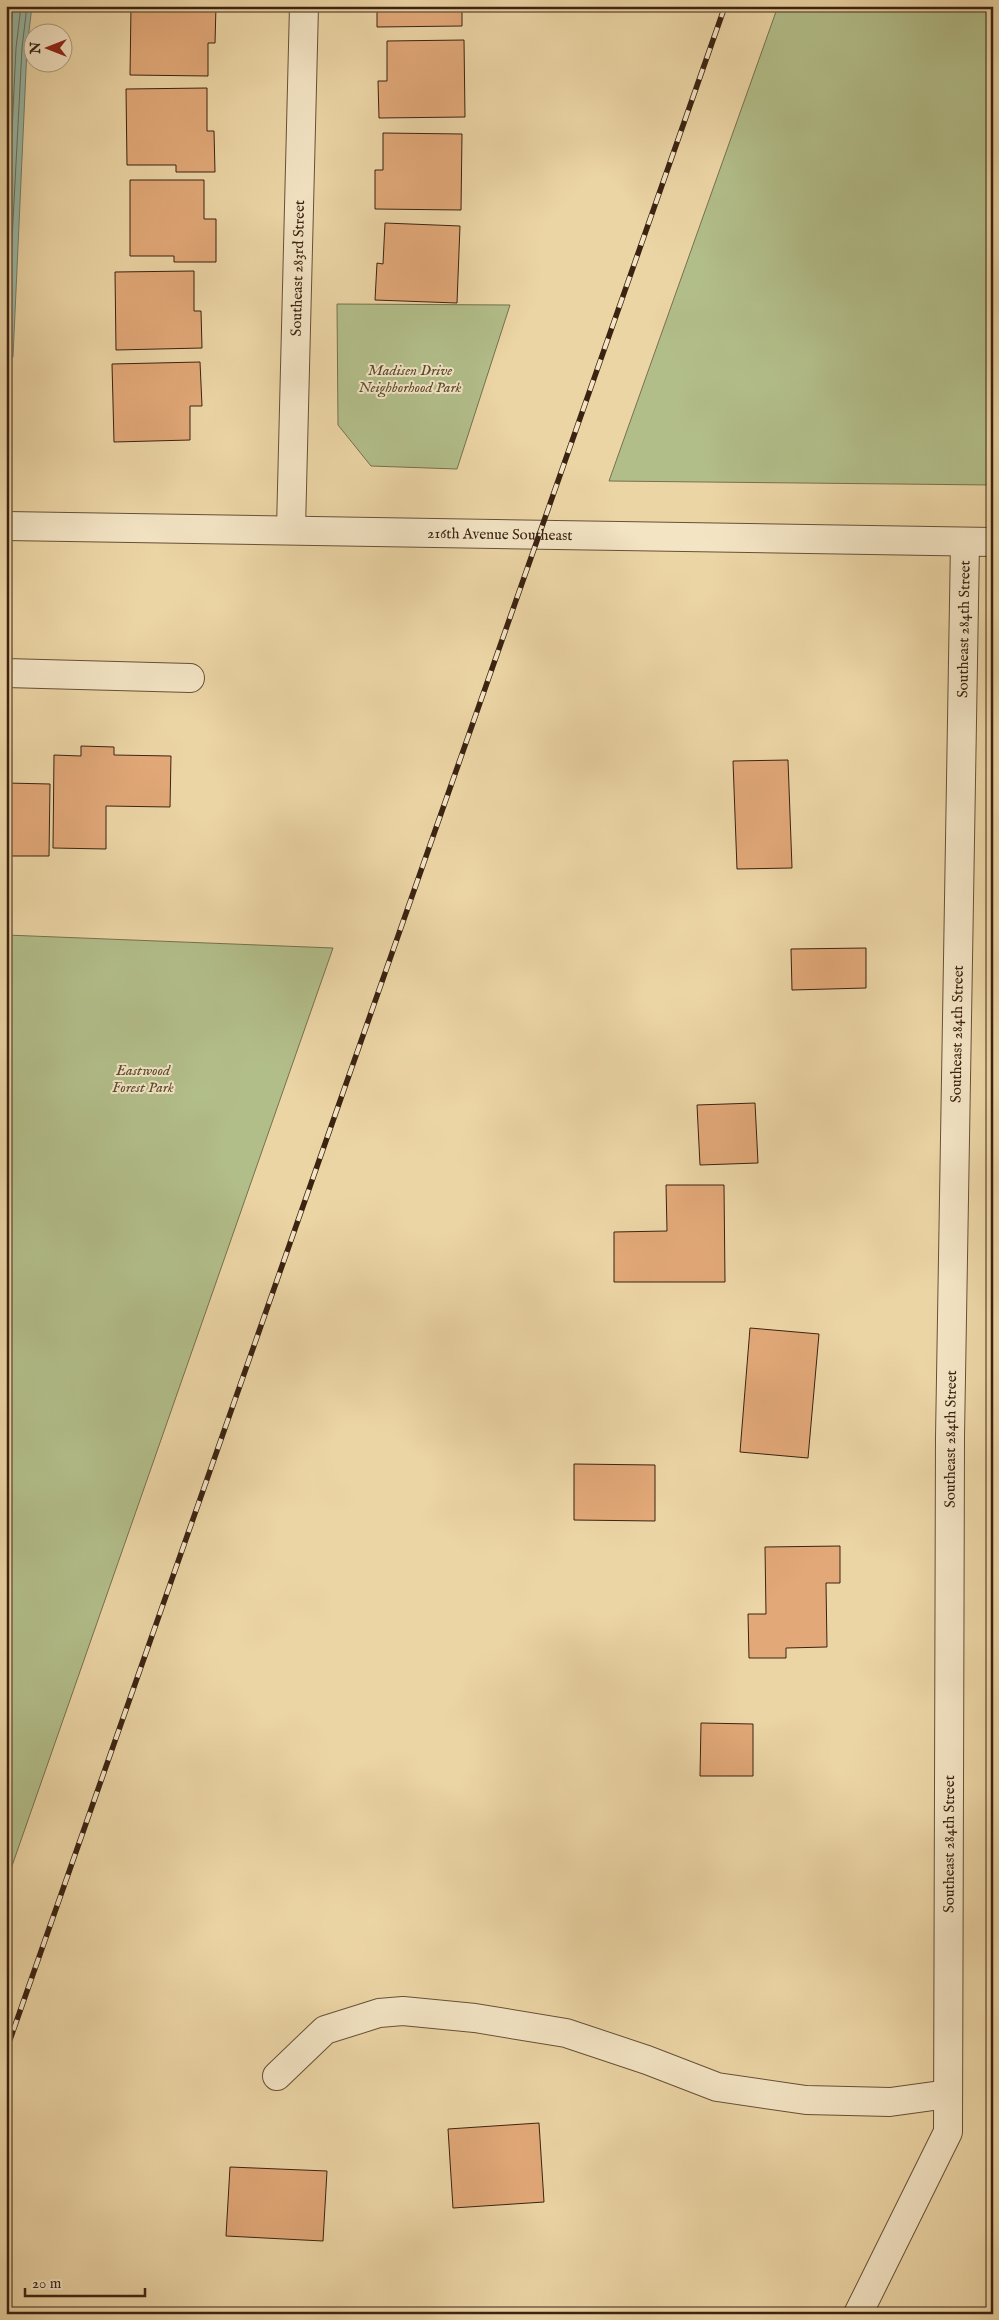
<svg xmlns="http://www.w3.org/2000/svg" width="999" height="2320" font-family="'IM FELL English',serif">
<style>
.green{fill:#b2be8a;stroke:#76704e}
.water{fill:#99b9a7;stroke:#737d6b}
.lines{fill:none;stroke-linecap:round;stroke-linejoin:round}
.shore{stroke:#6a6e5c;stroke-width:1}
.building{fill:#e2a878;stroke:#3b2312}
.minor-casing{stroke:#675037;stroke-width:30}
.minor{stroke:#f3e4c4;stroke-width:28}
.rail-casing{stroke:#3b2312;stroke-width:5.5}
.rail{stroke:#f3e4c4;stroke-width:4;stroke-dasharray:11;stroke-linecap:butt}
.labels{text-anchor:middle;stroke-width:4;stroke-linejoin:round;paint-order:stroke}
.street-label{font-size:15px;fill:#3b2312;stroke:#f3e4c4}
.park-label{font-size:15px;font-style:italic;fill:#594a30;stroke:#f3e4c4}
</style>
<rect width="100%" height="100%" fill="#ecd5a5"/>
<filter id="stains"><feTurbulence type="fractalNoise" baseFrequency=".004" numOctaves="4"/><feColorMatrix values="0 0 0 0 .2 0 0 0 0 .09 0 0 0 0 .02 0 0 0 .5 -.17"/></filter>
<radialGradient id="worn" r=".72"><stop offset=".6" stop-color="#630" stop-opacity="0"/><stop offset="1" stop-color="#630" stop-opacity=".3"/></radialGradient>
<g class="green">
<polygon points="778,6 993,6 993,485 609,481"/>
<polygon points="337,304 510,305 457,469 371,466 338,425"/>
<polygon points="6,935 333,948 6,1883"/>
</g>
<polygon class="water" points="6,6 32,6 27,48 13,357 6,362"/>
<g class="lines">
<g class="shore">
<polyline points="6,100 13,6"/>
<polyline points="6,257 16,48 21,6"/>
<polyline points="6,356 22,48 27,6"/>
</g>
</g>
<g class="building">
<polygon points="216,6 215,43 208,43 208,76 130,75 131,7"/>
<polygon points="377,6 462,6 462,26 377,27"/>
<polygon points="464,40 465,117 379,118 378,81 387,81 387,41"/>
<polygon points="207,88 207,131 214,131 215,172 176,172 176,165 127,165 126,89"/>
<polygon points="383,133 462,134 461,210 375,209 375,170 383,170"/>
<polygon points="130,180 204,180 204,219 216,219 216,262 174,262 174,256 130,256"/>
<polygon points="385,223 460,226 457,303 375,300 377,263 383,264"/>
<polygon points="194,271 194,311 201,311 202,348 116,350 115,272"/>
<polygon points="200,362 202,406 190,406 190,440 114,442 112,364"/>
<polygon points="81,746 114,747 114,755 171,756 170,807 106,806 106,849 53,848 54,755 81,756"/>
<polygon points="788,760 792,868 737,869 733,761"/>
<polygon points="6,783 50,784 49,856 6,856"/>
<polygon points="866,948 866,988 792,990 791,949"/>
<polygon points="755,1103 758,1163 700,1165 697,1105"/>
<polygon points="666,1185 724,1185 725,1282 614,1282 614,1232 667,1231"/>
<polygon points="750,1328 819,1334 808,1458 740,1452"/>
<polygon points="574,1464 655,1465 655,1521 574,1520"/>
<polygon points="840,1546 840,1583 826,1583 827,1647 786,1648 786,1658 749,1658 748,1614 766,1614 765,1547"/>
<polygon points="701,1723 753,1724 753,1776 700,1776"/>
<polygon points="539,2123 544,2202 453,2208 448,2129"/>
<polygon points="230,2167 327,2171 323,2241 226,2236"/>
</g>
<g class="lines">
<g class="minor-casing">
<g id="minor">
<path id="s1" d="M6,526L993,542"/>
<path id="s2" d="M291,529L304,6"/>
<polyline points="6,673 190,678"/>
<polyline points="277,2076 325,2030 379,2013 403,2011 475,2018 566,2033 647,2060 717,2087 806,2100 890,2102 948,2094"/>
<path id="s3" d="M858,2314L948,2132L950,1437L965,542"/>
</g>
</g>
<use href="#minor" class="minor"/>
<g class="rail-casing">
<polyline id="rail" points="6,2051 725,6"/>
</g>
<use href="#rail" class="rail"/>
</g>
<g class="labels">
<g class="street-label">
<text dy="5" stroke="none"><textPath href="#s2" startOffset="261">Southeast 283rd Street</textPath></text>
<text dy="5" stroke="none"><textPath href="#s1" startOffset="494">216th Avenue Southeast</textPath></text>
<text dy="5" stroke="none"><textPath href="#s3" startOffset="1706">Southeast 284th Street</textPath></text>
<text dy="5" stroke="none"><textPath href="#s3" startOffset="1301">Southeast 284th Street</textPath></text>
<text dy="5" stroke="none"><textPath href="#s3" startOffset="896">Southeast 284th Street</textPath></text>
<text dy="5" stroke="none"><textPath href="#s3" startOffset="491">Southeast 284th Street</textPath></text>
</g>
<g class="park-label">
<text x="410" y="375">Madisen Drive<tspan x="410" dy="17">Neighborhood Park</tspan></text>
<text x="143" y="1075">Eastwood<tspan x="143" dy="17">Forest Park</tspan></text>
</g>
</g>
<rect width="999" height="2320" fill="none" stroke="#ecd5a5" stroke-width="25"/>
<rect x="8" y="8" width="984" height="2305" fill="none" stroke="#3b2312" stroke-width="2.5"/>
<rect x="12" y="12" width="974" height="2295" fill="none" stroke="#3b2312"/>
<g transform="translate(48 48) rotate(270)"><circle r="24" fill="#f3e4c4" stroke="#a9977d"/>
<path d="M0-4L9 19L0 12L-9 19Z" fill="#8f2418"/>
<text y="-8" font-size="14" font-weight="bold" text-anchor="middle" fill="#3b2312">N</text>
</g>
<path d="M25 2288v8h120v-8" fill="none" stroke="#3b2312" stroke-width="2.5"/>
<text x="32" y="2288" font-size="15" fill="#3b2312" stroke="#f3e4c4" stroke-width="4" paint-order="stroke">20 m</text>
<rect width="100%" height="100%" filter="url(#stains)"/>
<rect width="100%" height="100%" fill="url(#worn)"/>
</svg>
